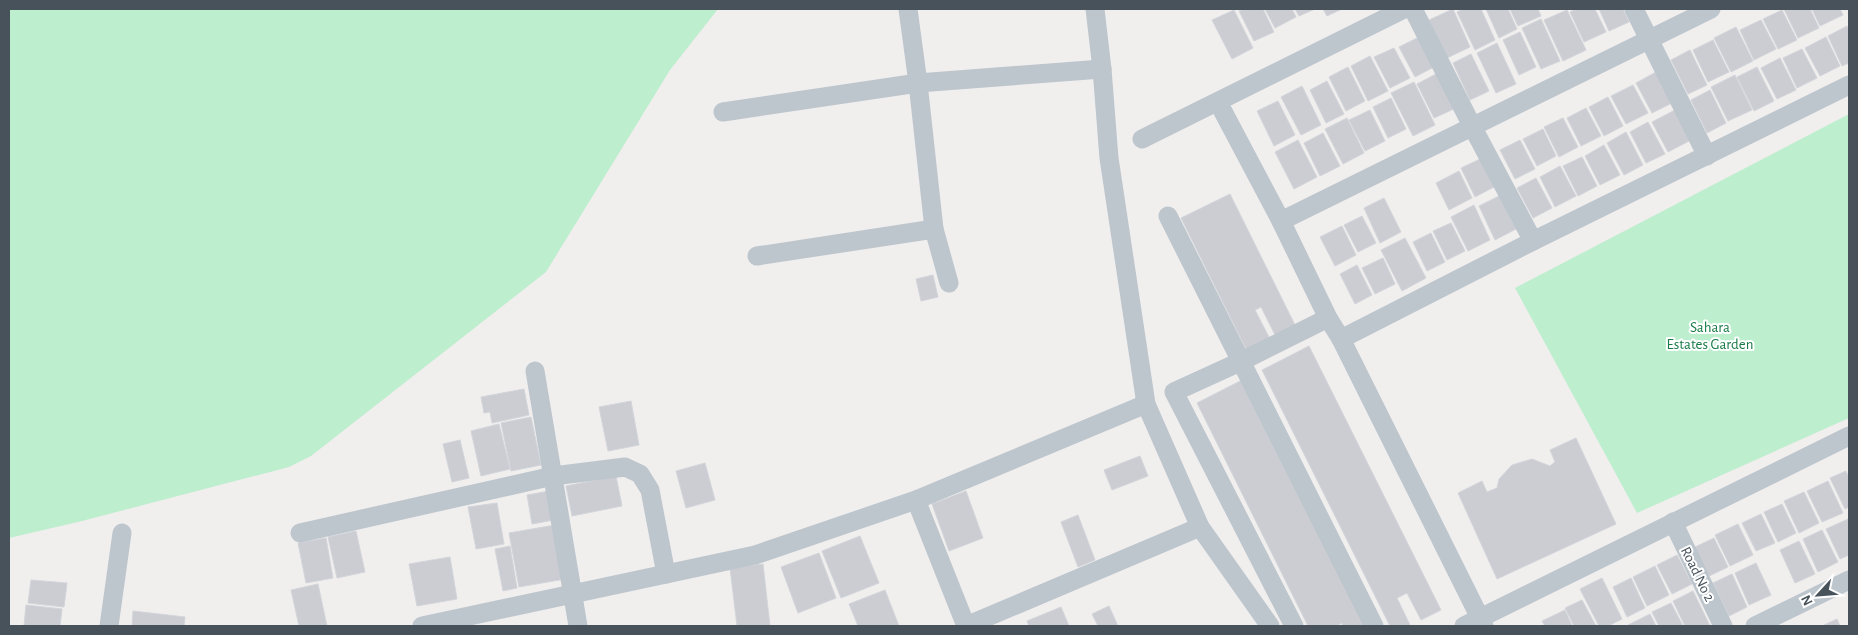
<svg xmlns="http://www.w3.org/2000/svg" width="1858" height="635" font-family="'Alegreya Sans',sans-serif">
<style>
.green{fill:#bdeece}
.building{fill:#cbcdd3;stroke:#d2d5da}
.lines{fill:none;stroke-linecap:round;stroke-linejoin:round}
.street{stroke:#bdc6cd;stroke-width:19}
.labels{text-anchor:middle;stroke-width:4;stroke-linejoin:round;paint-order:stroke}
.park-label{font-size:15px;fill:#187b47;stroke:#fff}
.street-label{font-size:15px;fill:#47525b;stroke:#fff}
</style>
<rect width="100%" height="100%" fill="#f1eeee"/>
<g class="green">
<polygon points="9,9 718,9 670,70 546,272 311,456 289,467 82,521 9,538"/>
<polygon points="1849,114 1849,418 1637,513 1515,288"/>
</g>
<g class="building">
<polygon points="1245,9 1263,9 1274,32 1254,41 1239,11"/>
<polygon points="1265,9 1292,9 1296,17 1275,28"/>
<polygon points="1295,9 1315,9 1299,16"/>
<polygon points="1323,9 1342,9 1327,16"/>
<polygon points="1453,9 1470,47 1447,58 1429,20"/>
<polygon points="1463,9 1481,9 1495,40 1475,50 1457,12"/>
<polygon points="1486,9 1508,9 1517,29 1499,38"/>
<polygon points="1510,9 1538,9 1541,16 1518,26"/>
<polygon points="1576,9 1595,9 1606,32 1584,42 1570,12"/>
<polygon points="1599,9 1623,9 1629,22 1609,31"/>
<polygon points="1784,9 1810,9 1819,28 1798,38"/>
<polygon points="1812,9 1840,9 1843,15 1820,26"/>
<polygon points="1234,10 1253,48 1232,59 1212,20"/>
<polygon points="1567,10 1586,50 1563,61 1544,20"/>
<polygon points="1782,10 1797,40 1778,49 1763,19"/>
<polygon points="1541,19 1560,61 1541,69 1522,28"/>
<polygon points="1761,20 1776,49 1754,60 1740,30"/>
<polygon points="1847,26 1849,30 1849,63 1842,66 1828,36"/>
<polygon points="1736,27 1753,61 1731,72 1714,38"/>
<polygon points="1520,32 1536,67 1519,75 1503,40"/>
<polygon points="1419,37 1434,67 1415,77 1399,47"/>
<polygon points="1826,37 1840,66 1820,76 1805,48"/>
<polygon points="1713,40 1729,72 1708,82 1693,50"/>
<polygon points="1497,43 1516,84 1496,93 1477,53"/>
<polygon points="1394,48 1410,78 1390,88 1374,57"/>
<polygon points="1802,49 1817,78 1797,88 1783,58"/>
<polygon points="1690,50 1707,85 1688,94 1671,60"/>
<polygon points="1471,54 1489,91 1470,100 1453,63"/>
<polygon points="1370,56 1388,91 1368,101 1351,66"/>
<polygon points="1780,58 1796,90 1777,99 1761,68"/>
<polygon points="1348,67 1365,101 1346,111 1329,77"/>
<polygon points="1757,67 1774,101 1754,111 1737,77"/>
<polygon points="1656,72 1672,103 1652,113 1636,83"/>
<polygon points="1438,73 1456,108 1434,118 1417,84"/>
<polygon points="1735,75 1752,110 1728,121 1711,87"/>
<polygon points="1327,81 1344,114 1326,123 1310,90"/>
<polygon points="1414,82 1435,125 1413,136 1391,93"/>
<polygon points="1633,85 1648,113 1626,124 1611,96"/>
<polygon points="1302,86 1321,125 1301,135 1281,97"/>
<polygon points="1710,90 1726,123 1707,133 1691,100"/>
<polygon points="1608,97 1623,126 1604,136 1589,107"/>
<polygon points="1391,98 1406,129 1388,138 1373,107"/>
<polygon points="1278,101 1295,135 1274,146 1257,111"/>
<polygon points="1586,108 1601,136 1581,146 1567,118"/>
<polygon points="1370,110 1385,141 1365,151 1349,120"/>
<polygon points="1675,110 1691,140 1668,152 1652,122"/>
<polygon points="1347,118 1364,153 1343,164 1325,129"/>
<polygon points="1563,118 1578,147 1559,157 1544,127"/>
<polygon points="1648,122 1665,154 1646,163 1630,132"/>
<polygon points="1543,129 1556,156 1537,166 1523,139"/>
<polygon points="1626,132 1643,165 1624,175 1607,143"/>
<polygon points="1323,133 1340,166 1320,176 1304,143"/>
<polygon points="1298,140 1317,177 1294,189 1275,152"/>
<polygon points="1520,140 1535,169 1515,179 1500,150"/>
<polygon points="1604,145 1620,175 1600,185 1585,156"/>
<polygon points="1582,157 1597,186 1578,196 1563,166"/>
<polygon points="1480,159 1494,187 1475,197 1461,168"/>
<polygon points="1560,166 1576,196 1555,207 1540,177"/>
<polygon points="1459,171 1472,198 1449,210 1436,183"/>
<polygon points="1536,178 1552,208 1533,218 1517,188"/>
<polygon points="1230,194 1296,327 1276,337 1261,307 1255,310 1270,339 1247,351 1181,218"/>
<polygon points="1499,196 1516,229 1495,240 1479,206"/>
<polygon points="1384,198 1401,232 1380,243 1364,208"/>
<polygon points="1474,205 1490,240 1468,251 1451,217"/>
<polygon points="1362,216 1376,243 1358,252 1344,225"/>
<polygon points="1451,223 1465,251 1447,260 1433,231"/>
<polygon points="1342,226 1356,255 1335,266 1320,237"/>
<polygon points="1431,233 1445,262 1427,271 1413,242"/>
<polygon points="1405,238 1426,278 1402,291 1381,250"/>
<polygon points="1383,258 1395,284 1375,294 1362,268"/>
<polygon points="1357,265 1372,295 1355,304 1340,274"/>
<polygon points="933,275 938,297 921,301 916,279"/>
<polygon points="1309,346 1441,610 1421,620 1407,593 1397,598 1410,625 1408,626 1390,626 1262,370"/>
<polygon points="1246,378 1370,626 1343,626 1342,623 1336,626 1308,626 1197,403"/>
<polygon points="524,389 529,415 492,423 490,412 484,413 481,397"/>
<polygon points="631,401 639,445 608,451 599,407"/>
<polygon points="531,417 541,465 511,471 501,423"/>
<polygon points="499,424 510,469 481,476 471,431"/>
<polygon points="1576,438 1616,524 1497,579 1458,493 1482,481 1487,492 1497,488 1499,479 1512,465 1532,459 1550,466 1555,462 1550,450"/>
<polygon points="460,440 469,478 452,482 443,444"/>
<polygon points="1140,456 1148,476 1112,490 1104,470"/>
<polygon points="705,463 715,500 686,508 676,471"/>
<polygon points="1846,471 1849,478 1849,507 1845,509 1830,478"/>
<polygon points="616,476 622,506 572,516 566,486"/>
<polygon points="1828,481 1843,513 1822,522 1807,491"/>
<polygon points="549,491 554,520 532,524 527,495"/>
<polygon points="966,491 983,538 949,551 932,504"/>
<polygon points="1804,492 1819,523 1799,533 1784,501"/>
<polygon points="497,503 504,544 476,549 468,507"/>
<polygon points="1782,504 1796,533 1778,542 1764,512"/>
<polygon points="1761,514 1775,543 1756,551 1742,523"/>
<polygon points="1078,515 1095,560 1078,567 1061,522"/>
<polygon points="1848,519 1849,523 1849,555 1840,559 1826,529"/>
<polygon points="1738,524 1753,555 1730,566 1715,535"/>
<polygon points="555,525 565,579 519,587 509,533"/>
<polygon points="1822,530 1838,562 1818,572 1803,539"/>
<polygon points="356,531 365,572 337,578 328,537"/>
<polygon points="860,536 879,583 841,598 822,551"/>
<polygon points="326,538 333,578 306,583 298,543"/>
<polygon points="1714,538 1728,567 1707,577 1693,548"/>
<polygon points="1799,541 1815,574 1795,583 1780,550"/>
<polygon points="510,546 517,588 503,591 495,549"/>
<polygon points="819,553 836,598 798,613 781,567"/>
<polygon points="1677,555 1692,584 1672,594 1657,565"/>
<polygon points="450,557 457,599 417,606 409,564"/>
<polygon points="1756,563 1771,595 1749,605 1735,573"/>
<polygon points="763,564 770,626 737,626 730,568"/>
<polygon points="1655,566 1669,595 1647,606 1633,577"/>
<polygon points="1732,574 1747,607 1729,616 1713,583"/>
<polygon points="1602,578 1622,619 1608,626 1599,626 1580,589"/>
<polygon points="1631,578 1645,608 1627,617 1613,587"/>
<polygon points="31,580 67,583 64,607 28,603"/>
<polygon points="318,584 327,626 299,626 291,590"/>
<polygon points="885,590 899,626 858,626 849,604"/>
<polygon points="1693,591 1710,626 1685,626 1673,601"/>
<polygon points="1582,600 1596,626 1574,626 1565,608"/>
<polygon points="1671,603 1683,626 1659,626 1652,612"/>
<polygon points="26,605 62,609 60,626 24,626"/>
<polygon points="1109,606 1118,626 1098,626 1092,614"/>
<polygon points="1061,607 1069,626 1029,626 1027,621"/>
<polygon points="1565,610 1572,626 1545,626 1542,621"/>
<polygon points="133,611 185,617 184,626 132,626"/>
<polygon points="1650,614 1656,626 1629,626 1628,625"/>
<polygon points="1837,619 1840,626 1822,626"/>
</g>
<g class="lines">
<g class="street">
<polyline points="908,9 918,83 934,229 949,283"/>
<polyline points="1095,9 1102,69 1109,158 1146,404 1200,527 1270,626"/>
<polyline points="1413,9 1472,126 1533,241"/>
<polyline points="1634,9 1707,156"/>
<polyline points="1218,102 1281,221"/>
<polyline points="723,112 918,83 1102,69"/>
<polyline points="1142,139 1404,9"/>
<polyline points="1168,216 1374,626"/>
<polyline points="757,256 934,229"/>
<polyline points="1341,339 1328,318 1281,221 1711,9"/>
<polyline points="535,371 578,626"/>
<polyline points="916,500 966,626"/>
<polyline points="1673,522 1723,626"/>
<polyline points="300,533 553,476 625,467 640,474 650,490 666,574"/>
<polyline points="109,626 122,533"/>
<polyline points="422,626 755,555 916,500 1146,404"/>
<polyline points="966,626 1200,527"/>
<polyline points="1294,626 1174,392 1242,361 1328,318"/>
<polyline points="1464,626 1849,436"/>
<polyline points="1484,626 1341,339 1533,241 1849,85"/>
<polyline points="1755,626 1849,580"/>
</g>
</g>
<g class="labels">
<g class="park-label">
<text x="1710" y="332">Sahara<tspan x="1710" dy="17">Estates Garden</tspan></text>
</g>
<g class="street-label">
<text transform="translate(1698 574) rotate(64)" y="5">Road No 2</text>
</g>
</g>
<rect width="1858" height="635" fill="none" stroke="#47525b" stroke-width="20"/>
<g transform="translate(1818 595) rotate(244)" stroke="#ffffff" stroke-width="4" paint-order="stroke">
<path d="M0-4L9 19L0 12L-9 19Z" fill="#47525b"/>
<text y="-8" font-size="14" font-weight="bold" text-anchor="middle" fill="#47525b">N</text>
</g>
</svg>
